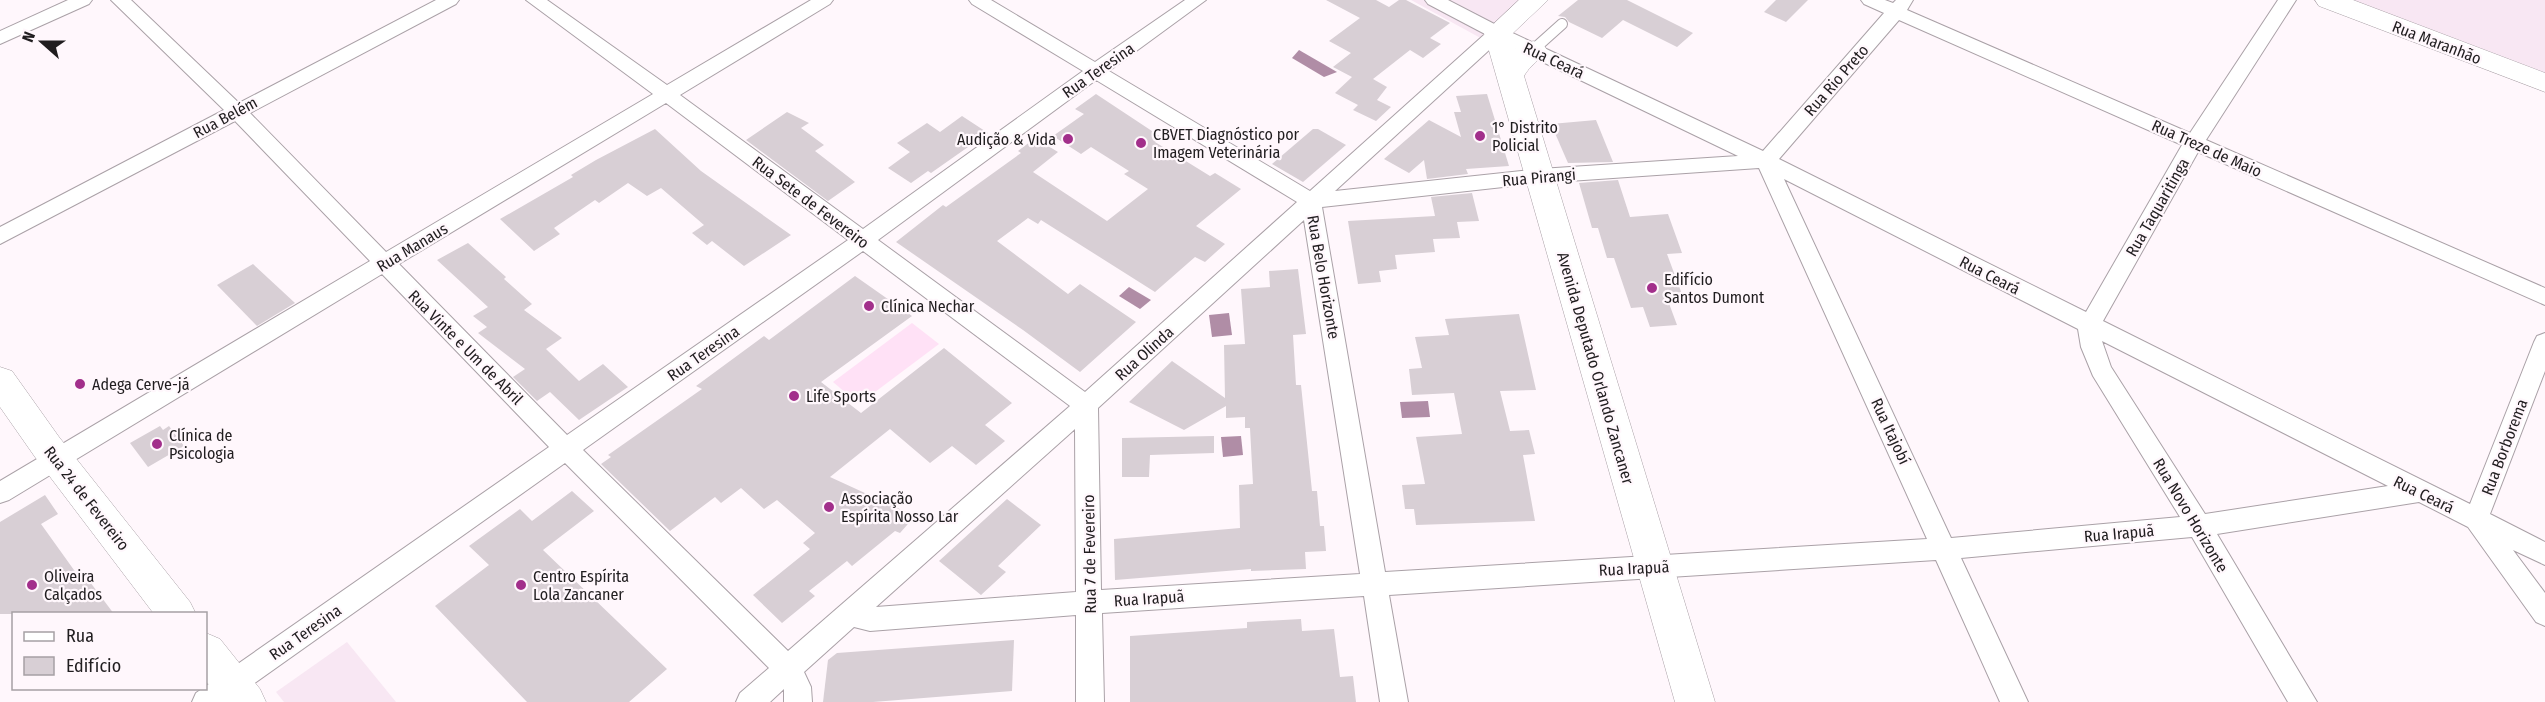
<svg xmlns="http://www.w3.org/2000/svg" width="2545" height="702" font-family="'Fira Sans Condensed',sans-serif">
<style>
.built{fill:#f8e7f3}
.green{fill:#ffe1f6}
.water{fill:#b08da6}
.building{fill:#d8cfd5}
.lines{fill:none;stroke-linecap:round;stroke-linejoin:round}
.lane-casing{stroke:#aaa1a7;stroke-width:12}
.street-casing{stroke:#aaa1a7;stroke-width:2}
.secondary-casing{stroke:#aaa1a7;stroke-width:1}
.lane{stroke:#fff;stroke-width:10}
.street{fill:#fff;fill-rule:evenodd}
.secondary{fill:#fff;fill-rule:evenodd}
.poi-dot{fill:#a22f8b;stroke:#fff7fc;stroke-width:2}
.labels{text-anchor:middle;stroke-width:4.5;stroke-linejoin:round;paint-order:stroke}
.street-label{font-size:16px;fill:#201d1f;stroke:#fff7fc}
.poi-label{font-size:16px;fill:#201d1f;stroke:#fff7fc;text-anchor:start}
</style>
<rect width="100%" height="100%" fill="#fff7fc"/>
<g class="built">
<polygon points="1411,0 1536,0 1486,41"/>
<polygon points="2313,0 2545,0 2545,89"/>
<polygon points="347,642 396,702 284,702 276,692"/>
</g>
<polygon class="green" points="912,323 939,344 859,404 833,382"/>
<g class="water">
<polygon points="1299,50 1337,72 1324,77 1292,58"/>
<polygon points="1129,287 1151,300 1140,309 1119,296"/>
<polygon points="1229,313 1232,335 1212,337 1209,315"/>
<polygon points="1428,401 1430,417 1402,418 1400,402"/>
<polygon points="1241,436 1243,455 1223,457 1221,437"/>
</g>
<g class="building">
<polygon points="1326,0 1376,0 1389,7 1399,0 1406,0 1450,23 1430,38 1441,44 1423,58 1410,50 1373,79 1387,87 1377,100 1391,107 1376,121 1353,110 1358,105 1335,93 1352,77 1333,67 1351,53 1329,41 1360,18"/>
<polygon points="1578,0 1627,0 1693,33 1677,47 1623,20 1602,38 1569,22 1565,17 1558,16"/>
<polygon points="1776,0 1808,0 1786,22 1764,12"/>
<polygon points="1096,94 1161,137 1155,142 1210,176 1215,173 1241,189 1196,226 1225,244 1205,262 1195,257 1155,292 1041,220 1038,224 1028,218 997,241 1068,294 1080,284 1136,322 1080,372 1023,330 896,242 943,205 946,207 1021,153 1018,151 1035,138 1058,152 1033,172 1107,221 1148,189 1124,174 1129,171 1091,147 1081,154 1053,136 1084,114 1075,109"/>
<polygon points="1487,94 1509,166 1466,169 1468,174 1427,179 1424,160 1409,173 1384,159 1429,120 1461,137 1454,112 1461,112 1456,96"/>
<polygon points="787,112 809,123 801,128 824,145 815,151 855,182 828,201 746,140"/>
<polygon points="962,116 988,133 931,173 928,171 911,183 888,168 910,152 897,143 927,123 940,132"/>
<polygon points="1596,120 1613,162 1568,163 1551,124"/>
<polygon points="655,129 701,171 791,235 744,266 712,241 707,245 692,233 704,225 661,188 647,196 628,183 599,203 595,200 554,228 560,234 534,251 500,219 573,177 571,175 596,160"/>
<polygon points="1313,129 1318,129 1346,145 1303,182 1272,164"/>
<polygon points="1618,180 1630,217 1668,214 1682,253 1667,254 1683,297 1667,298 1677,325 1650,327 1643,307 1631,308 1614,258 1607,258 1598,228 1592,228 1579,183"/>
<polygon points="1472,193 1479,221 1457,222 1460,238 1433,239 1435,252 1395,255 1397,269 1379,271 1381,282 1358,284 1348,221 1435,216 1431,197"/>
<polygon points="468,243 506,277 504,279 532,304 524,310 562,338 546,349 579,381 603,364 628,387 579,420 550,392 537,401 513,377 525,369 478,333 487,327 473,316 488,307 437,260"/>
<polygon points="253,264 295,303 257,326 217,285"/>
<polygon points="1298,269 1306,334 1293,335 1296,385 1301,385 1312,491 1317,491 1320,526 1324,526 1326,551 1305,552 1306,569 1251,571 1251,569 1115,580 1114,539 1240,528 1239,485 1253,484 1250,428 1245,428 1245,417 1226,418 1226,406 1184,430 1129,402 1172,361 1225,398 1224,345 1245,344 1241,289 1270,287 1269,271"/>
<polygon points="855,276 912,316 821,382 861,413 944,348 1012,403 985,425 1005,441 976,465 952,446 930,463 890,429 830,477 915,516 900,533 895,531 852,566 847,561 809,591 815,596 782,623 753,595 810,549 803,543 815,533 777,500 764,509 741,488 721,503 715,497 670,531 601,464 611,457 608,455 702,389 696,386 764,336 769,340"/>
<polygon points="1519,314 1536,390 1500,391 1510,431 1529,430 1535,454 1523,455 1535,521 1416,525 1414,509 1405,509 1402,485 1425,484 1416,437 1462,434 1454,393 1412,395 1409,369 1422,368 1415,337 1449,335 1445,319"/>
<polygon points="160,426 163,430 169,426 184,446 148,467 130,443"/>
<polygon points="1214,436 1214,453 1150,455 1149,477 1122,477 1122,438"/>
<polygon points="572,491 594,511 543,550 667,669 629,702 527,702 435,606 489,565 469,546 520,509 532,521"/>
<polygon points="45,495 58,514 41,524 79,577 84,574 114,614 0,614 0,522"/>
<polygon points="1007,499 1041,525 998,566 1006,572 981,595 939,561"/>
<polygon points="1301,619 1302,631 1334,629 1340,677 1353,676 1356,702 1130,702 1130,636 1247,628 1247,622"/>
<polygon points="1014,640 1012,691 873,702 823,702 828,660 837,653"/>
</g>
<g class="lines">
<g class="lane-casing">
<polyline id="lane" points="1533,50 1562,24"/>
</g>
<g class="street-casing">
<g id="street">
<polygon points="68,0 92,0 89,4 0,44 0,31"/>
<path d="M111,0H131L239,103L436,0H459L456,4L250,113L386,252L653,94L526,0H547L667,85L811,0H833L830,4L680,95L863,229L1083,71L972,4L969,0H991L1095,62L1185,0H1206L1109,71L1310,191L1485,34L1428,4L1425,0H1448L1504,29L1763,151L1884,13L1864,4L1861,0H1885L1893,3L1896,0H1913L1907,10L2190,133L2278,0H2296L2206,140L2545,288V305L2198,152L2103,321L2470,504L2534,342L2537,336L2545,333V371L2490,514L2545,542V565L2513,550L2545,593V626L2536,622L2468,527L2419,502L2217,534L2317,702H2288L2192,537L1961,558L2028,702H2000L1936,560L1389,595L1408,702H1380L1364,596L1102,613L1104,702H1076V615L870,631L854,627L804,672L811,687L812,702H784V689L770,702H736L740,693L769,668L565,463L228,702H192L196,693L549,447L382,274L9,500L0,503V481L370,261L235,121L0,244V227L224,110ZM1899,20L2182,145L2086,312L1779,159ZM1499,41L1738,156L1540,169L1335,191ZM1096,80L1297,202L1085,392L878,240ZM666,103L848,240L567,435L399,264ZM1759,168L1927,539L1385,572L1322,207L1540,183ZM1784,179L2078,329L2081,347L2093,376L2180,517L1951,538ZM1304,220L1360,574L1101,590L1098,408ZM863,251L1070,406L788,651L583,450ZM2102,341L2388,486L2205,514L2111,367ZM1075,429L1076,592L876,607Z"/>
</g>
</g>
<g class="secondary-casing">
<g id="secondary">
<path d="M1519,0H1548L1511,35L1516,49L1533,41L1543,44L1547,50C1540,60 1530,65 1524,76L1715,702H1675L1484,33Z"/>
<polygon points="2315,0 2353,0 2545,73 2545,92 2319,6"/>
<polygon points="0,367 12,371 59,437 190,602 196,614 154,614 35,457 0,407"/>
<polygon points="206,633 220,639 260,689 266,702 222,702 206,681"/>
</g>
</g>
<use href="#lane" class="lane"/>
<use href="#street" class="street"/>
<use href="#secondary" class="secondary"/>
</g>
<g class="poi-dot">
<circle cx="1480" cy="136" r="6"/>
<circle cx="1068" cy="139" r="6"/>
<circle cx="1141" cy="143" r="6"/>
<circle cx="1652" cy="288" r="6"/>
<circle cx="869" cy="306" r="6"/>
<circle cx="80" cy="384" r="6"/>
<circle cx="794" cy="396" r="6"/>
<circle cx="157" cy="444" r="6"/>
<circle cx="829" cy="507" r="6"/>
<circle cx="32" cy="585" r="6"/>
<circle cx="521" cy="585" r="6"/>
</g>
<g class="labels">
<g class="street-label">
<text transform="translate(2437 42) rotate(21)" y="6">Rua Maranhão</text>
<text transform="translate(1554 60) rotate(25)" y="6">Rua Ceará</text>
<text transform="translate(1098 70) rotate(-35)" y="6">Rua Teresina</text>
<text transform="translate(1836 80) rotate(-49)" y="6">Rua Rio Preto</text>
<text transform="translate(225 117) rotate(-28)" y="6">Rua Belém</text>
<text transform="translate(2207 148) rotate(24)" y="6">Rua Treze de Maio</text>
<text transform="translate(1539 177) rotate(-5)" y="6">Rua Pirangi</text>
<text transform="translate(811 202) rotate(37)" y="6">Rua Sete de Fevereiro</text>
<text transform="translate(2157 207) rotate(-60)" y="6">Rua Taquaritinga</text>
<text transform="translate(412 247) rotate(-31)" y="6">Rua Manaus</text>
<text transform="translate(1990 275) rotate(27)" y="6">Rua Ceará</text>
<text transform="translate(1324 277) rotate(80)" y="6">Rua Belo Horizonte</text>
<text transform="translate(466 347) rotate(45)" y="6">Rua Vinte e Um de Abril</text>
<text transform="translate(703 353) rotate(-35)" y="6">Rua Teresina</text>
<text transform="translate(1144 353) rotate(-42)" y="6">Rua Olinda</text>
<text transform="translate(1596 368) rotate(74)" y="6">Avenida Deputado Orlando Zancaner</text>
<text transform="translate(1891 431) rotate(65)" y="6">Rua Itajobí</text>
<text transform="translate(2504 447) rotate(-69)" y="6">Rua Borborema</text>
<text transform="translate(2424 494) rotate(26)" y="6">Rua Ceará</text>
<text transform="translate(87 498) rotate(52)" y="6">Rua 24 de Fevereiro</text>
<text transform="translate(2191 515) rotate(59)" y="6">Rua Novo Horizonte</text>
<text transform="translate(2119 533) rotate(-5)" y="6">Rua Irapuã</text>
<text transform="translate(1089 554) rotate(-91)" y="6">Rua 7 de Fevereiro</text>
<text transform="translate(1634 568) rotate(-3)" y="6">Rua Irapuã</text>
<text transform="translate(1149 598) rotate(-4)" y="6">Rua Irapuã</text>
<text transform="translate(305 632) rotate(-35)" y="6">Rua Teresina</text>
</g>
<g class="poi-label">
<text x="1492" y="133">1° Distrito<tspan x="1492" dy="18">Policial</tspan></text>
<text x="1153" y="140">CBVET Diagnóstico por<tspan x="1153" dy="18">Imagem Veterinária</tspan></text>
<text x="1056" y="145" text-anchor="end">Audição &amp; Vida</text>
<text x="1664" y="285">Edifício<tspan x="1664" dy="18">Santos Dumont</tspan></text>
<text x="881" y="312">Clínica Nechar</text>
<text x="92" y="390">Adega Cerve-já</text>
<text x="806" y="402">Life Sports</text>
<text x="169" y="441">Clínica de<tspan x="169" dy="18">Psicologia</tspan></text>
<text x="841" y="504">Associação<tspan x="841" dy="18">Espírita Nosso Lar</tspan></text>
<text x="44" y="582">Oliveira<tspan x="44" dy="18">Calçados</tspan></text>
<text x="533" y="582">Centro Espírita<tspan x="533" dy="18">Lola Zancaner</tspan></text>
</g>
</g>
<rect x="12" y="612" width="195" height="78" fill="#fff7fc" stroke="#a6a0a4" stroke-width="1.5"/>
<rect x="24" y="632" width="30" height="9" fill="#ffffff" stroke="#a6a0a4" stroke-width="1.5"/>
<text x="66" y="642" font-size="18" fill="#201d1f">Rua</text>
<rect x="24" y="657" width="30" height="18" fill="#d8cfd5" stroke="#a6a0a4" stroke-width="1.5"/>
<text x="66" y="672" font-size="18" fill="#201d1f">Edifício</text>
<g transform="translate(42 42) rotate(291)" stroke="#fff7fc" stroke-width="4.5" paint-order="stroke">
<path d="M0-4.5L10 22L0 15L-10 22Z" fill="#201d1f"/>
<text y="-9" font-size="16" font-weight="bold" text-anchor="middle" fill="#201d1f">N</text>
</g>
</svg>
